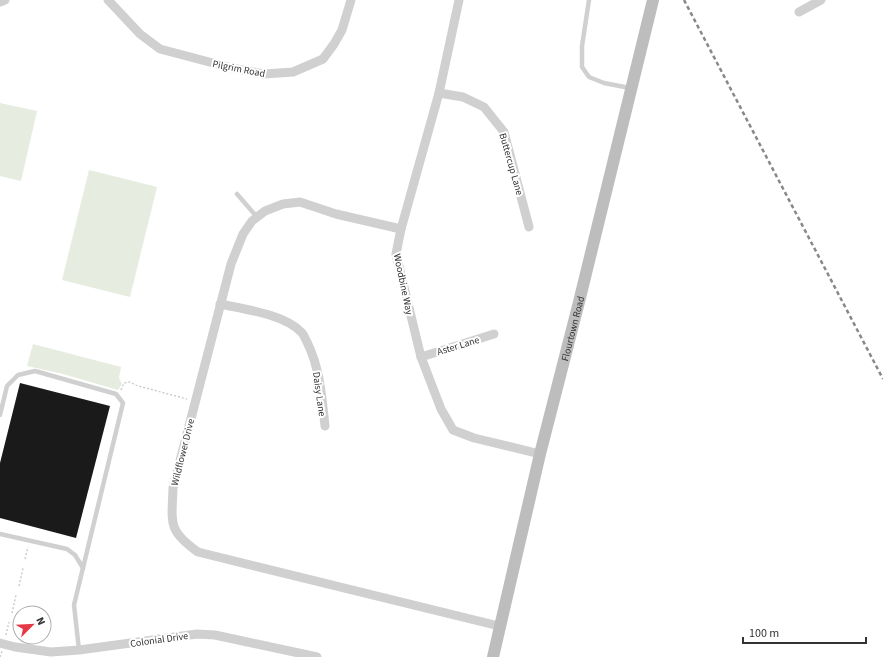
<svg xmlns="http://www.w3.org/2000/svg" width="883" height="657" font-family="'Source Sans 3',sans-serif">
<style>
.green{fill:#e6ecdf}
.building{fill:#1a1a1a}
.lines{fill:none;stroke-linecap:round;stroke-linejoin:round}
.path{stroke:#cdcdcd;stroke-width:1.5;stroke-dasharray:2 2;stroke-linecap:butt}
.lane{stroke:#d0d0d0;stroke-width:4.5}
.street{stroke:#d0d0d0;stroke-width:9}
.secondary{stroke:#bdbdbd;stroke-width:12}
.rail{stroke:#888;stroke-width:2.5;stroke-dasharray:4 3;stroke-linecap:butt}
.labels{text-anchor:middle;stroke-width:4;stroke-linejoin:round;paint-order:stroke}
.street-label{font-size:10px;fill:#333;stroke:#fff}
</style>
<rect width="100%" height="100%" fill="#fff"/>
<g class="green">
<polygon points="0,103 37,111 21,181 0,176"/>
<polygon points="89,170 157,187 130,297 62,280"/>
<polygon points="33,344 121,367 119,378 122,384 118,390 63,374 27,366"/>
</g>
<polygon class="building" points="20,383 110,406 76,538 0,518 0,463"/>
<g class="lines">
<g class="path">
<polyline points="121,390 124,383 130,382 135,385 187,399"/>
<polyline points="25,559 28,547"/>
<polyline points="19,586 23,568"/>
<polyline points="12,613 16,595"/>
<polyline points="6,635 9,622"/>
<polyline points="0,657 2,651"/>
</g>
<g class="lane">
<polyline points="589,0 582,46 582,67 589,77 604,83 630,88"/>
<polyline points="237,194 257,217"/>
<polyline points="0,415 7,386 18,375 35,371 116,394 123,403 74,605 79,650"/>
<polyline points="0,534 67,549 75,555 83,568"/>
</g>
<g class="street">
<polyline points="108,0 140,34 160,49 232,68 264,74 293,72 323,59 334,44 342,30 351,0"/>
<polyline points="459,0 439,93 401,229 396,254 421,357 441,409 453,430 474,438 540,454"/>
<polyline points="0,2 5,0"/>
<polyline points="799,12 821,0"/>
<polyline points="439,93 463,97 484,107 504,132 529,227"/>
<path d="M401,229L336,214L300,202L283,204L265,211L252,221L243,234L231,264L173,488C172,523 167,530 198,552L499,626"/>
<path d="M220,304C243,309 284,314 301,332C304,334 305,339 307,342C320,368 322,398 325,426"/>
<polyline points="421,357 494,334"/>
<polyline points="0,643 15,647 51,652 79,650 197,634 215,635 317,657"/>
</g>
<path class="secondary" id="s1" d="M493,657L540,454L578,306L653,0"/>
<polyline class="rail" points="684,0 883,379"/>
</g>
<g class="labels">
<g class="street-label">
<text transform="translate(239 68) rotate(11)" y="4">Pilgrim Road</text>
<text transform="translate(512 164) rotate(74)" y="4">Buttercup Lane</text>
<text transform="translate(404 284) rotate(78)" y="4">Woodbine Way</text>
<text dy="4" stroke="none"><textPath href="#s1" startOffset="338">Flourtown Road</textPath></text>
<text transform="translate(458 345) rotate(-17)" y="4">Aster Lane</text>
<text transform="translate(320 394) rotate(82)" y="4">Daisy Lane</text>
<text transform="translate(182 452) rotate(-76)" y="4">Wildflower Drive</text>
<text transform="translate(159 639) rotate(-8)" y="4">Colonial Drive</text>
</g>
</g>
<g transform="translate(32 625) rotate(66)"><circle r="19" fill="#ffffff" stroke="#adadad"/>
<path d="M0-3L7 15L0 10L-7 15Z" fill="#e63946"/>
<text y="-6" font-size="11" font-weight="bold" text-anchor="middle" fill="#333333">N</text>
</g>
<path d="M743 637v6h123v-6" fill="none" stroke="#333333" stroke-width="2"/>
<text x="749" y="637" font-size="12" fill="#333333" stroke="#ffffff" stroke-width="3" paint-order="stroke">100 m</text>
</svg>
